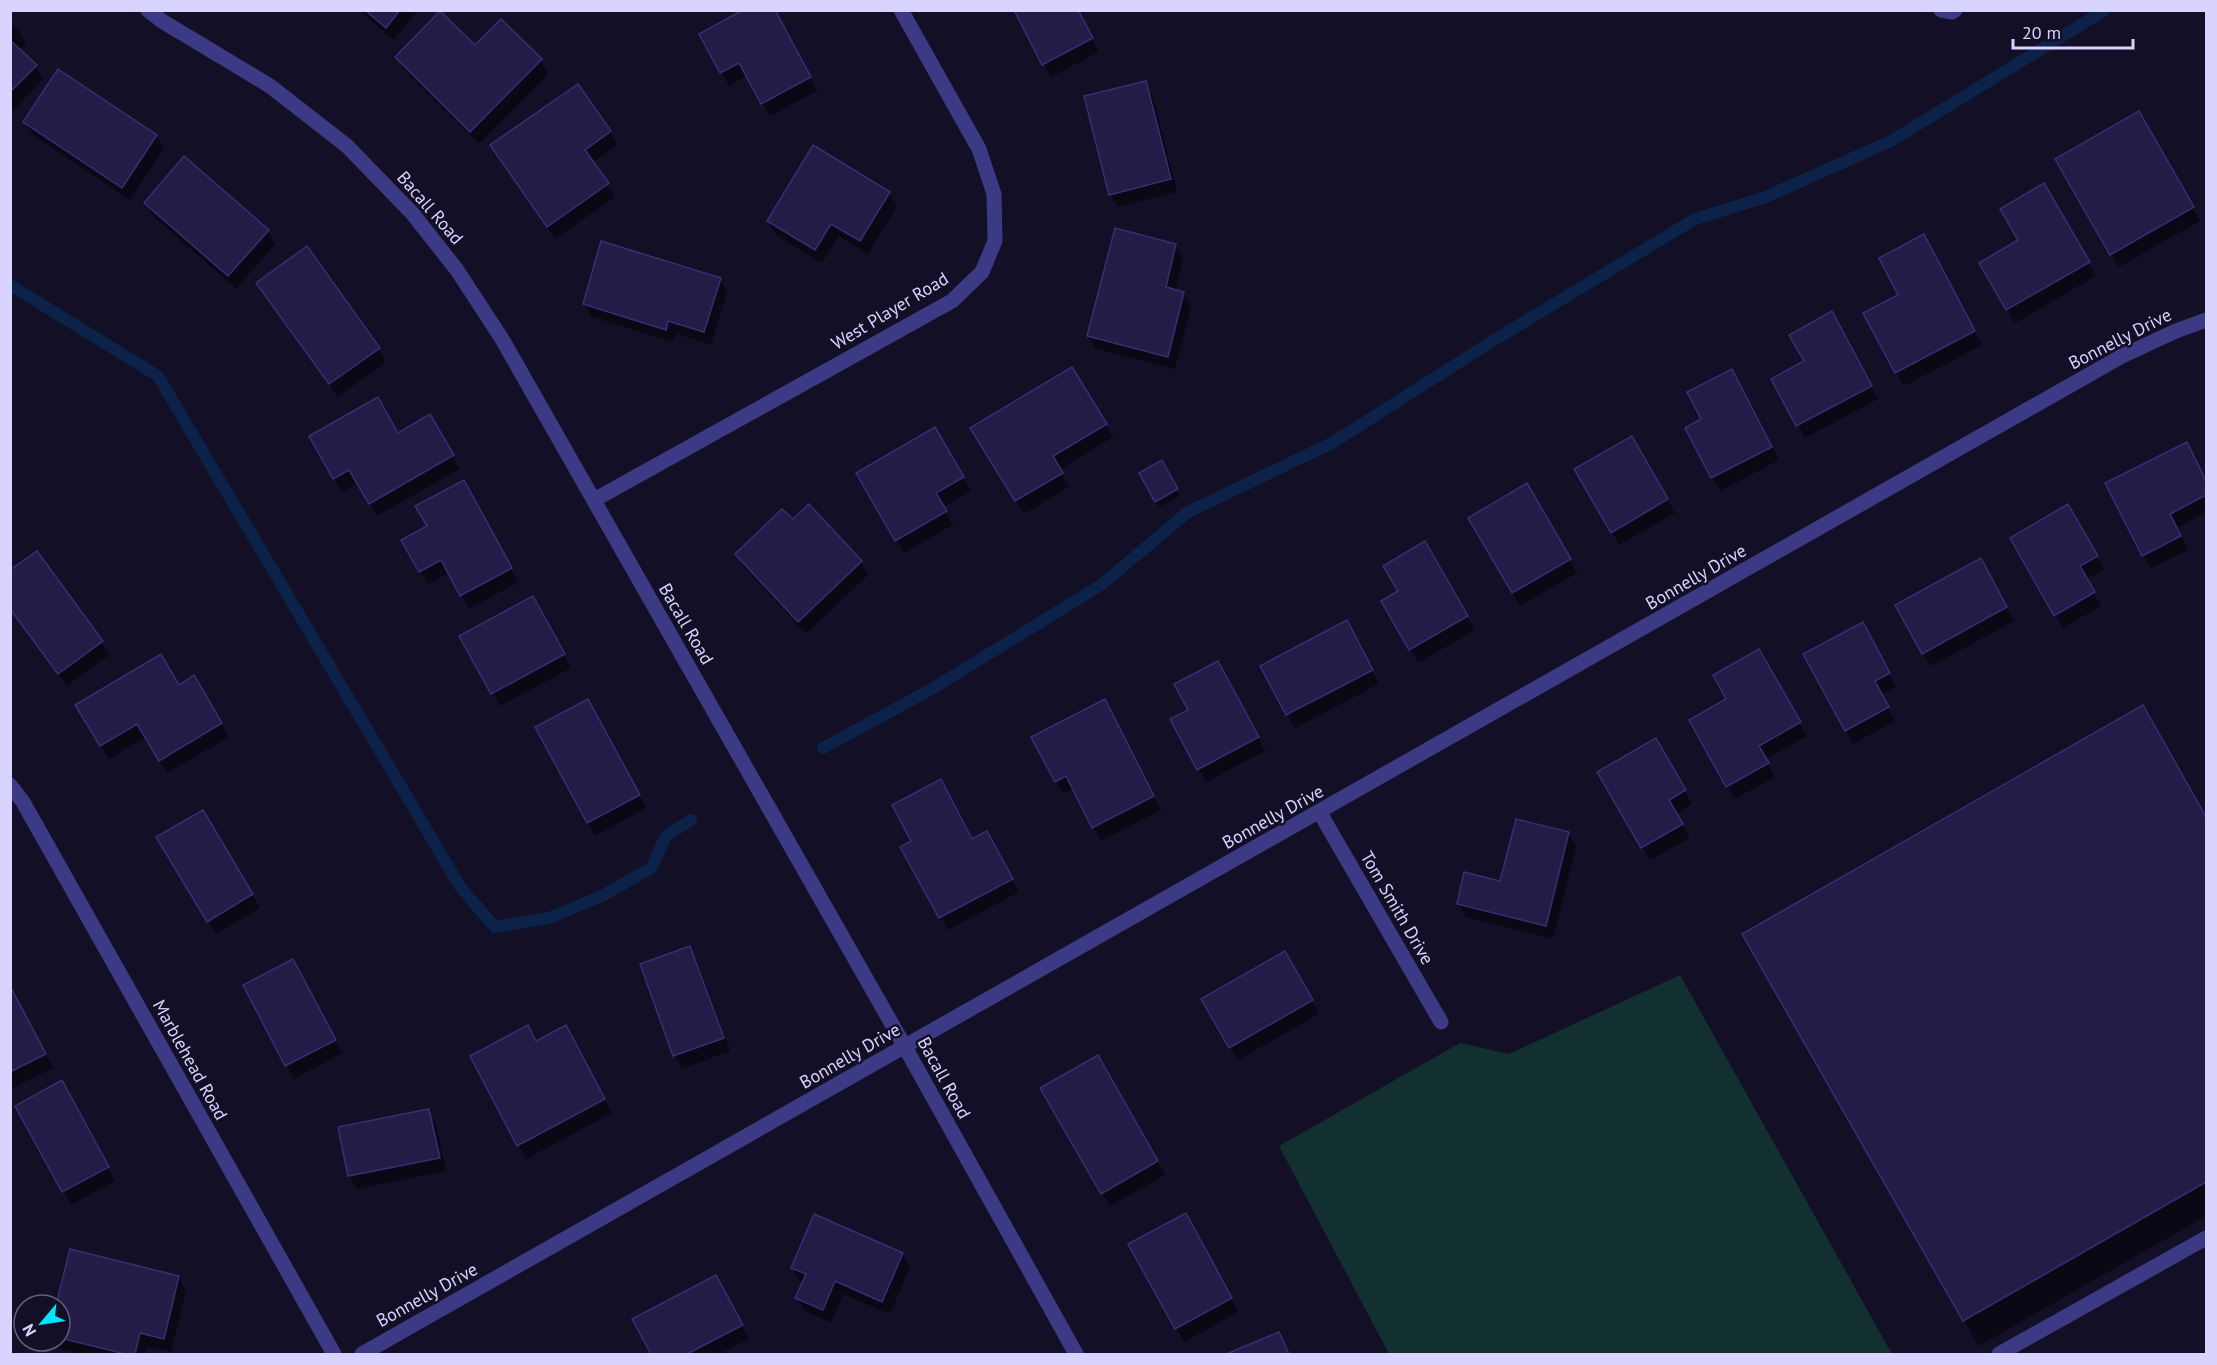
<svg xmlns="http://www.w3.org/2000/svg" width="2217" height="1365" font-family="'PT Sans',sans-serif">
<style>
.green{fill:#12302f}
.shadow{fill:#0007}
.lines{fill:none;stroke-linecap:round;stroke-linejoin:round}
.stream{stroke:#0c2248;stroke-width:12}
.building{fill:#241b47;stroke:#3b2d73;stroke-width:1.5}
.lane{stroke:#3d3a85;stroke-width:15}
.street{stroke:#3d3a85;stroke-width:15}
.labels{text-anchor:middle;stroke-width:5;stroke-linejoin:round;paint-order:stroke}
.street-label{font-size:18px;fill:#d9d4ff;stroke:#130f26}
</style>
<rect width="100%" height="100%" fill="#130f26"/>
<polygon class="green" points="1680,975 1892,1354 1389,1354 1279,1146 1460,1043 1509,1054"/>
<g class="shadow">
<polygon points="358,10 418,10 394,40"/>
<polygon points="774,10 817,91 770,116 747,76 729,86 701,34"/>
<polygon points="1077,10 1099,52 1051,77 1044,64"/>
<polygon points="10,23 18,30 26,44 19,50 35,66 43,79 10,114"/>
<polygon points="397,57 540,60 548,74 479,144 404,70"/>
<polygon points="1145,83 1153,96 1177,192 1118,207 1110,194"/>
<polygon points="2139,113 2200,221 2119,267 2057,159"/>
<polygon points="25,122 156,136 164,149 130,200 33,135"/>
<polygon points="610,132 617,145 592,163 615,197 555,239 492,146"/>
<polygon points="2043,185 2096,276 2015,323 1981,263 2020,241"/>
<polygon points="889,193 897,206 868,254 839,236 822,263 776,235 768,221"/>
<polygon points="145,203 268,231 275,244 236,289 153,216"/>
<polygon points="1175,245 1183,259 1175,291 1183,293 1191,307 1175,369 1096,349 1088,336"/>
<polygon points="1931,249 1982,345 1904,386 1866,314 1901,295"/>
<polygon points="720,279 727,292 711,345 676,333 673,342 592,317 584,304"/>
<polygon points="258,283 379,349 386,362 338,397"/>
<polygon points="1839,326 1878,399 1805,438 1773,380 1806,362"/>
<polygon points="1071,369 1113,437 1059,470 1069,487 1024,514 972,428"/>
<polygon points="1739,384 1779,460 1720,491 1687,429 1703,420"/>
<polygon points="430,416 460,469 377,516 358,482 342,492 311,437 398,435"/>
<polygon points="935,429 971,491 943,507 953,525 904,553 858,473"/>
<polygon points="1631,438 1675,513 1619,545 1576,469"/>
<polygon points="2194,457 2206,482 2206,512 2177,528 2188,550 2151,568 2143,555"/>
<polygon points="1161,462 1180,496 1159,507 1141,474"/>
<polygon points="1526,485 1577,573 1520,606 1470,518"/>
<polygon points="471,495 518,582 469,609 449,573 428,584 403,540 429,527"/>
<polygon points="2067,507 2104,569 2087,579 2101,606 2063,628 2012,538"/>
<polygon points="793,522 861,562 868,575 806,634 744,567 736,554"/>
<polygon points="1425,543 1475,630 1418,663 1383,601 1399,591"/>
<polygon points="1988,574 2014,621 1931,666 1923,653"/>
<polygon points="10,609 101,642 109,655 67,686"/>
<polygon points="540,611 571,668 500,706 492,693"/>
<polygon points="1354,635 1379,684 1295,728 1262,666"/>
<polygon points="1870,637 1896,687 1881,695 1895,721 1853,744 1846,730"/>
<polygon points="1759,651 1807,736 1766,759 1775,777 1735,799 1691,721 1728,700"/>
<polygon points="1225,676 1265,751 1206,782 1172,719 1190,710"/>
<polygon points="194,678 229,737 167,773 146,737 109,759 77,705 179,687"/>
<polygon points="2142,708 2206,819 2206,1216 1979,1346 1744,935"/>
<polygon points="595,714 646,808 595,836 588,823"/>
<polygon points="1112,714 1161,810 1101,841 1074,789 1063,794 1056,781"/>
<polygon points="1656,740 1692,804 1676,814 1690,838 1650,860 1599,773"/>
<polygon points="202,812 260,908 216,934 158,838"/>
<polygon points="1568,833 1576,846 1553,939 1466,917 1458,904 1501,883"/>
<polygon points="972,841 994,846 1019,892 948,930 940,917"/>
<polygon points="689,947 697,961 730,1051 682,1069 675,1056 642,965"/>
<polygon points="1284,953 1319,1014 1238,1060 1203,1000"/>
<polygon points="300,974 342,1053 294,1079 245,985"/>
<polygon points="10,988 53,1068 10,1089"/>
<polygon points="573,1040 612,1113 526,1159 472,1057 536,1043"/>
<polygon points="1097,1057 1165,1175 1110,1206 1042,1088"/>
<polygon points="69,1095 115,1181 71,1205 17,1106"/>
<polygon points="429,1111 436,1124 446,1171 357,1189 349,1176 340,1129"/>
<polygon points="1193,1228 1238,1312 1184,1342 1130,1245"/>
<polygon points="902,1254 910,1267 890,1314 843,1294 831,1323 805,1311 797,1298 804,1282 800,1281 792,1267"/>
<polygon points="178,1277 186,1291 171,1352 147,1346 145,1354 82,1354 58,1348 54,1341 60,1341 60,1305 58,1305"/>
<polygon points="723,1290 749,1339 719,1354 653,1354 634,1320"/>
<polygon points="1278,1334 1289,1354 1230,1354"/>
</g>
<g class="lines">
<g class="stream">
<polyline points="10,285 158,376 461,888 495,927 549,918 602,896 651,868 666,836 691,820"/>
<polyline points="823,748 930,690 1101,585 1188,512 1332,443 1494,340 1695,219 1763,198 1891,141 2105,10"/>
</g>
</g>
<g class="building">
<polygon points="365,10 400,10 386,28"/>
<polygon points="743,10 775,10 811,77 761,104 739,63 720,73 699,34"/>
<polygon points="1014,10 1078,10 1093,38 1042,65"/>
<polygon points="440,11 475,45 501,19 542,59 470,132 395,57"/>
<polygon points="10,40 37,65 10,92"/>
<polygon points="58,69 157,135 122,188 23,122"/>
<polygon points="1146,81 1171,179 1109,195 1084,96"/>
<polygon points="578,84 611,131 585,150 609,183 547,227 490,145"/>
<polygon points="2139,111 2194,207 2110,255 2055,159"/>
<polygon points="813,145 890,192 860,241 831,224 815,250 767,221"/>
<polygon points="184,156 269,230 228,276 144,203"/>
<polygon points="2044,183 2090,262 2006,310 1979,263 2018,240 2000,209"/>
<polygon points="1115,228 1176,244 1166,287 1184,292 1168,357 1087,336"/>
<polygon points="1924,234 1975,331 1895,373 1863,313 1898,295 1879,258"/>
<polygon points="601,241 721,278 704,332 668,321 666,330 583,304"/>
<polygon points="307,246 380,348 329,384 256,283"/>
<polygon points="1832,311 1872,386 1796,426 1771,379 1804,361 1789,335"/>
<polygon points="1072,367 1107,424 1053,456 1063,473 1015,501 970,428"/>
<polygon points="1732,369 1772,447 1711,478 1685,428 1701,419 1687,392"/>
<polygon points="378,397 398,433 430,414 454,455 369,504 349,470 333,479 309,436"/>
<polygon points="935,427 964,477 936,493 947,511 895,541 856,473"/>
<polygon points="1632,436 1668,499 1611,533 1574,469"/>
<polygon points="2187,442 2206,481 2206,495 2170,514 2181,536 2142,556 2105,483"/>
<polygon points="1162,460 1178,489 1155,502 1139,473"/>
<polygon points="464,480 512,568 460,596 441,560 419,572 401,540 427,526 415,506"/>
<polygon points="1527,483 1571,559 1512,593 1468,518"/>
<polygon points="809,504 862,561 798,622 735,554 782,509 793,519"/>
<polygon points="2068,504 2098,556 2080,566 2095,592 2054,616 2010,538"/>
<polygon points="1425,541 1468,616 1409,650 1381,601 1398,591 1383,566"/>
<polygon points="37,551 103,641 58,674 10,609 10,570"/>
<polygon points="1981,558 2007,607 1922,654 1895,605"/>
<polygon points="533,596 565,654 491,694 459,636"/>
<polygon points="1347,620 1373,670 1286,715 1260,666"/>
<polygon points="1863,622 1890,673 1875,681 1889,707 1845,731 1803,654"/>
<polygon points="1759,649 1801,722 1759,746 1769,763 1726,787 1689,720 1726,699 1713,675"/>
<polygon points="161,654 179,685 194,675 222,723 159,761 137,724 100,746 75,705"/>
<polygon points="1218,661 1259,737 1197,770 1170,719 1188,710 1174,684"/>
<polygon points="588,699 640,795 587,823 535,727"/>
<polygon points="1105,699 1154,796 1092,828 1066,776 1055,782 1031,737"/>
<polygon points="2143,705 2206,817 2206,1182 1963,1321 1742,934"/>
<polygon points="1656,738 1686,790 1669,800 1683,824 1641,848 1597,772"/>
<polygon points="941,779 972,839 987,831 1013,879 939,918 900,847 911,841 892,805"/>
<polygon points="203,810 253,894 207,922 156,837"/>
<polygon points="1516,819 1569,832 1546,926 1457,904 1464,872 1500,881"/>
<polygon points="690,946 724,1038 673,1056 640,964"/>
<polygon points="1285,951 1313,1000 1229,1048 1201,999"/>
<polygon points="293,959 336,1040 285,1066 243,985"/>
<polygon points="10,986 46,1054 10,1072"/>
<polygon points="528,1025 536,1041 566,1025 605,1099 517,1146 470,1056"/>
<polygon points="1098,1055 1158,1161 1101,1194 1040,1088"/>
<polygon points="62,1080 109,1167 62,1192 15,1106"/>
<polygon points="429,1109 440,1158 348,1176 338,1127"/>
<polygon points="1186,1213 1232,1298 1175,1329 1128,1244"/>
<polygon points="814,1214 903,1253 882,1302 835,1281 823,1310 795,1298 806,1274 791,1268"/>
<polygon points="70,1249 179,1276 164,1339 140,1333 135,1354 125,1354 60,1338 60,1305 56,1305"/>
<polygon points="716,1275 743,1325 687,1354 651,1354 632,1319"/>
<polygon points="1279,1332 1289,1354 1226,1354"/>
</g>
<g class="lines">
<g class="lane">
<polyline points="1941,10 1952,12 1955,10"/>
<polyline points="1999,1354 2206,1238"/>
</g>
<g class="street">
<polyline points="148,10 162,21 270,86 347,146 412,213 457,270 502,339 905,1047 1076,1354"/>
<polyline points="594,500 952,301 982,272 995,241 994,194 979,149 901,10"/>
<polyline points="10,785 23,802 334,1354"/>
<polyline points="1320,813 1441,1022"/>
<polyline points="362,1354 2122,356 2176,331 2206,320"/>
</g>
</g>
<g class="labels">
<g class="street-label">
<text transform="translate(430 208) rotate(49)" y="6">Bacall Road</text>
<text transform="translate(890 311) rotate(-31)" y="6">West Player Road</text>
<text transform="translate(2120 339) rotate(-27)" y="6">Bonnelly Drive</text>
<text transform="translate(1696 577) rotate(-30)" y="6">Bonnelly Drive</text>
<text transform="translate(686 624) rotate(60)" y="6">Bacall Road</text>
<text transform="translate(1273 817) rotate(-29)" y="6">Bonnelly Drive</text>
<text transform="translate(1397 908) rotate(60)" y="6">Tom Smith Drive</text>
<text transform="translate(850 1056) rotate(-30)" y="6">Bonnelly Drive</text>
<text transform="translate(190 1060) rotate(61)" y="6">Marblehead Road</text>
<text transform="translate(944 1078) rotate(61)" y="6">Bacall Road</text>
<text transform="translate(427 1295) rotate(-29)" y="6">Bonnelly Drive</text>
</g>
</g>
<rect width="2217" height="1365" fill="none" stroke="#d9d4ff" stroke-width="24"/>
<g transform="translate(42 1323) rotate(241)"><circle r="28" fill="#130f26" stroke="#625e7d" stroke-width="1.5"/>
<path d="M0-4.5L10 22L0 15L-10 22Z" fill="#00e5ff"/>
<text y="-9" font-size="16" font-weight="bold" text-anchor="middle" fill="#d9d4ff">N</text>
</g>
<path d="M2013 39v9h120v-9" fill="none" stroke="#d9d4ff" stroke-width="3"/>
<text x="2022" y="39" font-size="18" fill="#d9d4ff" stroke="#130f26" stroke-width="4.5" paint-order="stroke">20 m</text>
</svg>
